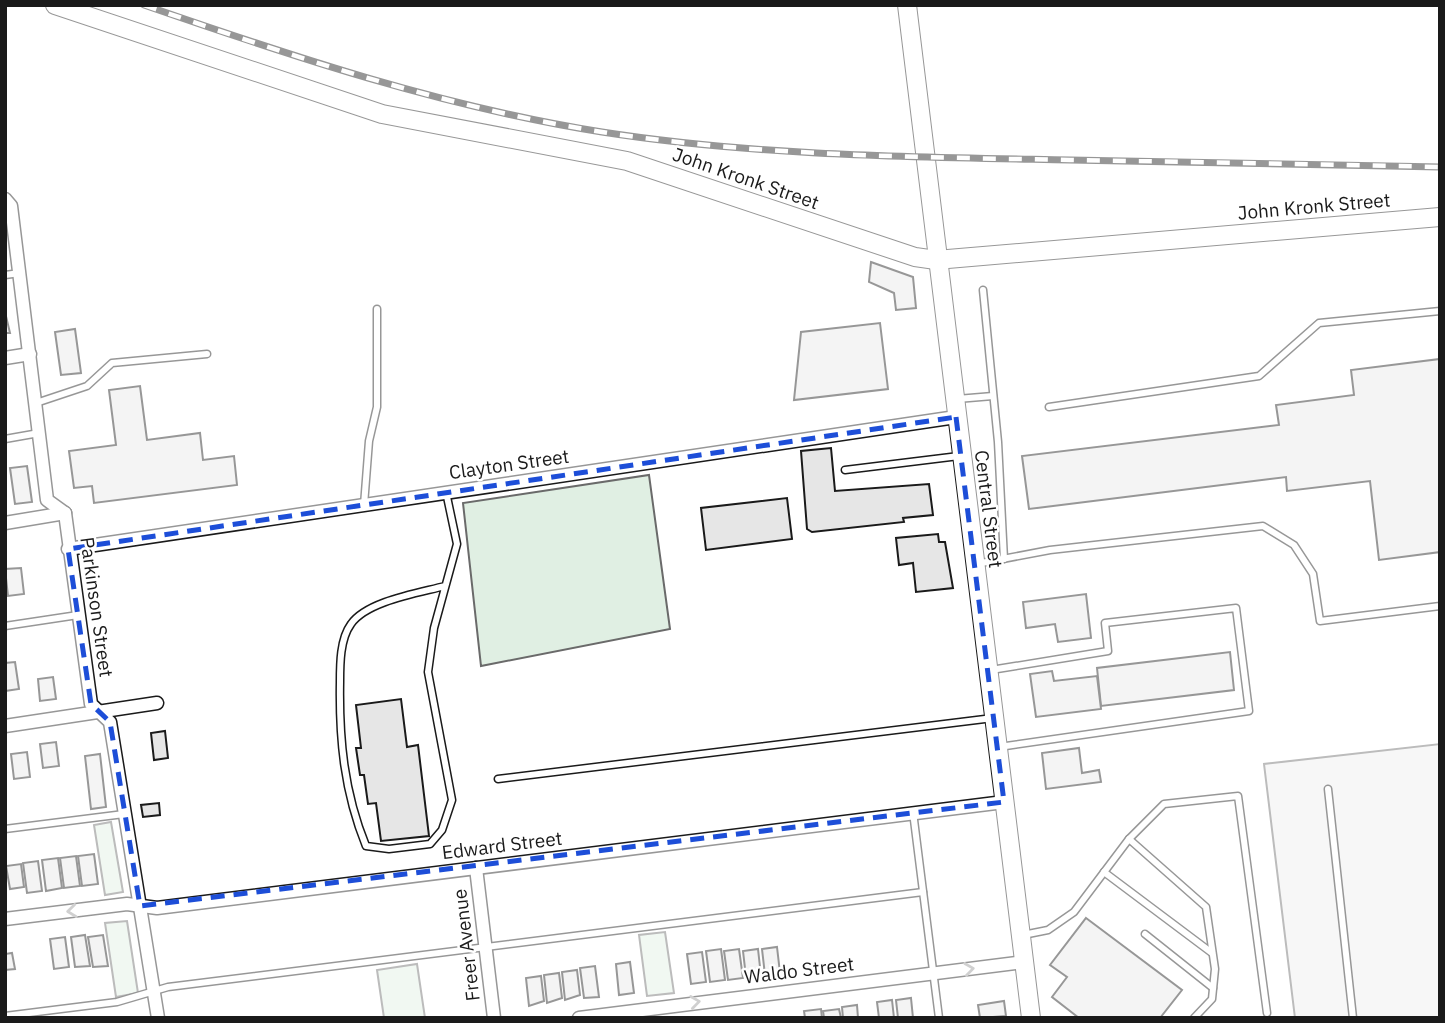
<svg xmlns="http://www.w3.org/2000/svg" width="1445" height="1023" font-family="'IBM Plex Sans',sans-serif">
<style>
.green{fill:#e0efe3;stroke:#6a6a6a;stroke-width:2}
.parking{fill:#ededed;stroke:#6a6a6a;stroke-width:2}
.building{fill:#e6e6e6;stroke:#1a1a1a;stroke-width:2}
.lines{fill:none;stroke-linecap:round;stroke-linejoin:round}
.lane-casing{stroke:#1a1a1a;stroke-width:9}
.street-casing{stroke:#1a1a1a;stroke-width:15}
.secondary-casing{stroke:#1a1a1a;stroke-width:20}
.lane{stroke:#fff;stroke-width:6}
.street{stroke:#fff;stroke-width:12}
.secondary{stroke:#fff;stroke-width:18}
.rail-casing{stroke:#1a1a1a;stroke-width:7}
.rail{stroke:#fff;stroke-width:4.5;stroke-dasharray:13;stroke-linecap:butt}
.oneway{stroke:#989898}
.marked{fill:none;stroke:#1d4ed8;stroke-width:5;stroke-dasharray:14 9;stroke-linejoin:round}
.labels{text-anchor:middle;stroke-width:5;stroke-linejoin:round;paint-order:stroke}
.street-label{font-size:19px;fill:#1a1a1a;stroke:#fff}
</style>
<rect width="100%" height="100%" fill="#fff"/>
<g class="green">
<polygon points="649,475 670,629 481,666 463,503"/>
<polygon points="111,822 123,892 105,895 94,825"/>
<polygon points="127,921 138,993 116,997 105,923"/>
<polygon points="665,932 674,993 647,996 639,935"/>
<polygon points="417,964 425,1018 384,1018 377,970"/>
</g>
<polygon class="parking" points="1440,744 1440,1018 1295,1018 1264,764"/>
<g class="building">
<polygon points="871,262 913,277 916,308 896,310 894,293 869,282"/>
<polygon points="5,312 10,333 5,333"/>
<polygon points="880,323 888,389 794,400 801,332"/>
<polygon points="75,329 81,373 61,375 55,332"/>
<polygon points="1440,359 1440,552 1379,560 1370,481 1287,491 1286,477 1029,509 1022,456 1279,425 1276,405 1354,395 1351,370"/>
<polygon points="140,386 147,440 200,433 203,460 234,456 237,485 94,503 92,486 74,488 69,451 116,445 109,390"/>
<polygon points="831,448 835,491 929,484 933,515 903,518 904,522 812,532 807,529 801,451"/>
<polygon points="27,466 32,502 15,504 10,468"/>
<polygon points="787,498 792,539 706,550 701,508"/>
<polygon points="938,534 939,542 945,542 953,588 916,592 913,563 899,565 896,538"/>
<polygon points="21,568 24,594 8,596 5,569"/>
<polygon points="1086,594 1091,638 1058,642 1055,624 1026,628 1023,602"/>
<polygon points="1230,652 1234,690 1101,706 1097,668"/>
<polygon points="15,662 19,689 5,691 5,663"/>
<polygon points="1052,671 1054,681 1097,676 1101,709 1036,717 1030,674"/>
<polygon points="53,677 56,699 40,701 38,679"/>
<polygon points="401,699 407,747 418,745 429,836 381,841 376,803 368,804 364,775 360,775 356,748 361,748 356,705"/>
<polygon points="165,731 168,758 154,760 151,733"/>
<polygon points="56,742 59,766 43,768 40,744"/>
<polygon points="1079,748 1082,773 1099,770 1101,782 1046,789 1042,753"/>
<polygon points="27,752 30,777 14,779 11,754"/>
<polygon points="100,754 106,807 91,809 85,756"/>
<polygon points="159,803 160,815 143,817 141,805"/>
<polygon points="94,854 98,884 82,886 78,856"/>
<polygon points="76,856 80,886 64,888 60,858"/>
<polygon points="58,858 62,888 46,891 42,860"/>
<polygon points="38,861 42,891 27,893 23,863"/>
<polygon points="21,864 24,887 10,889 6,866"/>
<polygon points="1086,918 1182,990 1160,1018 1079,1018 1052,997 1067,977 1050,965"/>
<polygon points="85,935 90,966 75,967 71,937"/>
<polygon points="103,935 108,966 93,967 88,937"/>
<polygon points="65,937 69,967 54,969 50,939"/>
<polygon points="777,947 780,973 765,975 762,949"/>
<polygon points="721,949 725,980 710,982 706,951"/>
<polygon points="739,949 743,978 728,980 724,951"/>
<polygon points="758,949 761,976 746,977 743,951"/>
<polygon points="702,952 706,982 691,984 687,954"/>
<polygon points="12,953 15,969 5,970 5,954"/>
<polygon points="630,962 634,993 619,995 616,964"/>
<polygon points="595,966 599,997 584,998 580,968"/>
<polygon points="577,970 580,995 565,1000 562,972"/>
<polygon points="559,973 562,998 547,1003 544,975"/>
<polygon points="541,976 544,1001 529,1006 526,978"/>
<polygon points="911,998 913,1018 898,1018 896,1000"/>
<polygon points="892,1000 894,1018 879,1018 877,1002"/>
<polygon points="1004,1001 1006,1016 980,1018 978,1005"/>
<polygon points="857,1005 858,1018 843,1018 842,1007"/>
<polygon points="821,1009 822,1018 805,1018 804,1011"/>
<polygon points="839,1009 841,1018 824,1018 823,1011"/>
</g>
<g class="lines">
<g class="lane-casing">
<g id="lane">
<polyline points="5,275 20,273"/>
<polyline points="983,290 998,442 1004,559"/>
<polyline points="957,399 993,396"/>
<polyline points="36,403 87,386 112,363 207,354"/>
<polyline points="1049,407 1259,376 1319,323 1440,311"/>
<polyline points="5,439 39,433"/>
<polyline points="845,470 959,456"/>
<polyline points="364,505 369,441 377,407 377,309"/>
<polyline points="976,564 1050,550 1263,526 1294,545 1313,574 1320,621 1440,606"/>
<path d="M445,586C419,593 367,601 351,624C340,639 340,664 340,682C339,739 344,792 366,846L389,849L430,844L442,830L452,800L428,672L434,628L457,544L446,492"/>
<polyline points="5,626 78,615"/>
<polyline points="991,670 1108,651 1105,623 1236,608 1249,711 999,747"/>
<polyline points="498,779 993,718"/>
<polyline points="1328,789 1353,1018"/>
<polyline points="913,812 939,1018"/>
<polyline points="5,829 124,814"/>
<polyline points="1129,839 1164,804 1238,796 1267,1013"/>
<polyline points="1104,872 1212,953"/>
<polyline points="1145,934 1213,988"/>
<polyline points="1023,935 1048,930 1074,912 1129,839 1206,907 1215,969 1212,999 1194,1018"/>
<polyline points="5,1016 117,1002 168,987 923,892"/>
</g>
</g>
<g class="street-casing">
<g id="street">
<polyline points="5,199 11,206 47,500 65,513 91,704 110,722 158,1018"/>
<polyline points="5,358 30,354"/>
<polyline points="5,523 65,513"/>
<polyline points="68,549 956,417"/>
<polyline points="5,726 157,703"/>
<polyline points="476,868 494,1018"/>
<polyline points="5,919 127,904 157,908 1004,802"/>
<polyline points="579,1018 1024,962"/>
</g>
</g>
<g class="secondary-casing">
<g id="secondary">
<polyline points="55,5 382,114 627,161 915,257 936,260 1440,217"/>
<polyline points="907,5 1031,1018"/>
</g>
</g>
<use href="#lane" class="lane"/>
<use href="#street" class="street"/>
<use href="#secondary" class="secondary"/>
<g class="rail-casing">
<path id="rail" d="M144,5C294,57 444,107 602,132C757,156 913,157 1070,160C1193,162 1316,164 1440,167"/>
</g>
<use href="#rail" class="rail"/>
</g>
<defs><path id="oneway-chevron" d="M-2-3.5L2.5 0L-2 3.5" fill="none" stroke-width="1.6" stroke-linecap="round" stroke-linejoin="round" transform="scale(1.75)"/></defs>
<g class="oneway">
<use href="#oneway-chevron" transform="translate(72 911) rotate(173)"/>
<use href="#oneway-chevron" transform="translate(969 969) rotate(-8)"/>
<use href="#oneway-chevron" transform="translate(695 1002) rotate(-8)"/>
</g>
<path d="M0 0H1445V1023H0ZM956,417L1004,802L140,906L110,722L91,704L68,549Z" fill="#fff" fill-opacity=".55" fill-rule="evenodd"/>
<path class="marked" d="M956,417L1004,802L140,906L110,722L91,704L68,549Z"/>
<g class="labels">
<g class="street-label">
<text transform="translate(746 178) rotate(19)" y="7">John Kronk Street</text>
<text transform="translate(1314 206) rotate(-5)" y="7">John Kronk Street</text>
<text transform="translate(509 464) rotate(-8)" y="7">Clayton Street</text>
<text transform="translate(989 509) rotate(83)" y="7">Central Street</text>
<text transform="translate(97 607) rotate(82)" y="7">Parkinson Street</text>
<text transform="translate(502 845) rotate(-7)" y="7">Edward Street</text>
<text transform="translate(466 945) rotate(-97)" y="7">Freer Avenue</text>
<text transform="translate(799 970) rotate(-7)" y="7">Waldo Street</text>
</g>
</g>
<rect width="1445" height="1023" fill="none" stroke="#1a1a1a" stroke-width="14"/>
</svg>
